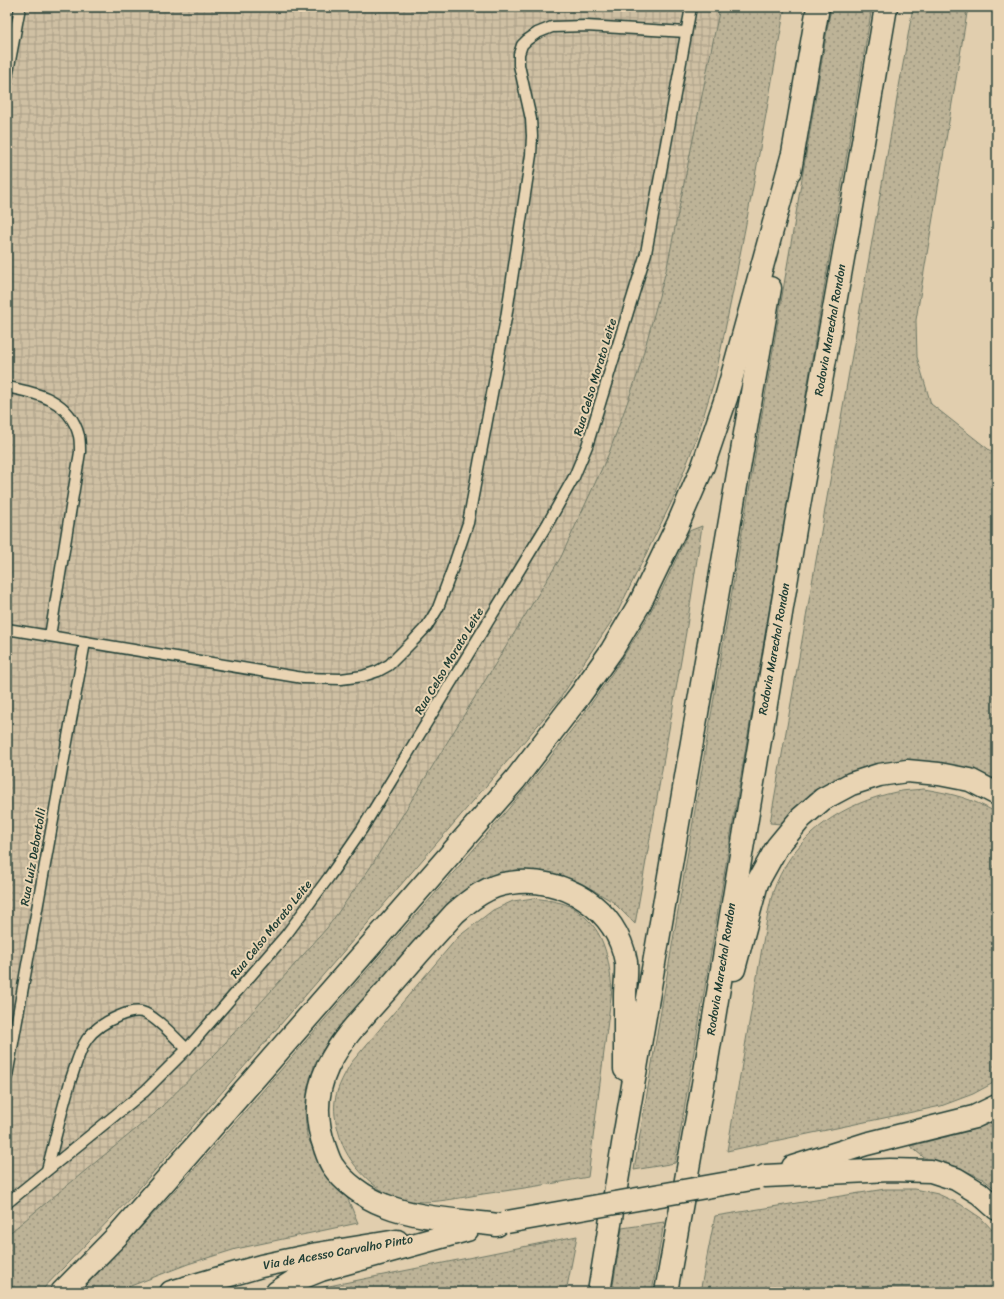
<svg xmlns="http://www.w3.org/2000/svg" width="1004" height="1299" font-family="Sriracha,sans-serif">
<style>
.industrial{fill:url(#industrial-grid)}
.grass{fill:url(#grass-dots);stroke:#6e7866}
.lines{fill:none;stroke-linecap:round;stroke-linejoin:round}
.lane-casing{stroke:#1f3d34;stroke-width:13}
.secondary-casing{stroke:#1f3d34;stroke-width:25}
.highway-casing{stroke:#1f3d34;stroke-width:25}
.lane{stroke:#e9d4b3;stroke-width:10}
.secondary{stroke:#e9d4b3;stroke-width:22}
.highway{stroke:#e9d4b3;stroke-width:22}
.secondary-bridge-casing{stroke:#1f3d34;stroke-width:25;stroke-linecap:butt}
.secondary-bridge{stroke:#e9d4b3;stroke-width:22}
.labels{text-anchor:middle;stroke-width:4;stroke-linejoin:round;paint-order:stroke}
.street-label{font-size:12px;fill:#1f3d34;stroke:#e9d4b3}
</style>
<defs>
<pattern id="industrial-grid" width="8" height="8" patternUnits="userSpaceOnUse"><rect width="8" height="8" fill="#cfc0a3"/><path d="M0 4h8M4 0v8" fill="none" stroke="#a79d86"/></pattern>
<pattern id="grass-dots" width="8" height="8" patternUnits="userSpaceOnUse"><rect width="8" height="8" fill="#bdb397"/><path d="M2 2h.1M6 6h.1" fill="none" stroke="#99937c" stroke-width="1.8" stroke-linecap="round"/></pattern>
</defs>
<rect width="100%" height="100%" fill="#e1ceae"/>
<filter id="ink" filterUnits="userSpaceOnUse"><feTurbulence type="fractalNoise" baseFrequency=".025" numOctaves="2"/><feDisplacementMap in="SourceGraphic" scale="8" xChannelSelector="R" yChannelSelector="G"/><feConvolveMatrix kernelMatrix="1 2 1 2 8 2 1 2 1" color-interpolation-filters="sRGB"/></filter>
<g filter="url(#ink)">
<polygon class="industrial" points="7,7 720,7 667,267 638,373 609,453 561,557 370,868 327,928 217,1052 153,1115 7,1235"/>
<g class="grass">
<polygon points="720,7 785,7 754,182 733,291 715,378 697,437 674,497 617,613 559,700 511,757 136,1192 40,1292 7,1292 7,1235 153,1115 217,1052 327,928 370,868 561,557 609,453 638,373 667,267"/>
<polygon points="831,7 872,7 675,1163 634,1170"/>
<path d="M913,7H968L916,320L917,357L931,404L997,456V780C958,761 902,755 860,769C850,772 839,778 830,783C811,793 796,809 781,824L770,823Z"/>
<path d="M702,526L686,632L635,924L613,902L583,884L561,875L538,872H513L462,893L442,911L331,1037L315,1063L308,1086L305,1112L307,1136L317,1157L330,1179L348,1199L358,1223L236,1249L188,1264L115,1292H84L83,1288C179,1191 267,1085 357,982C455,869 564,756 641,628C660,597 674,563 689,531Z"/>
<path d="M924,789C953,794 971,798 997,813V1081L973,1094L941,1106L727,1151L768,913C770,904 772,893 776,884C797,833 844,803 896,792C905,790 915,790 924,789Z"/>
<path d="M534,898C546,900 558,901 570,906C573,907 577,910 580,913C605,931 609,960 612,989L588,1177C553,1184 519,1189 483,1194C457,1198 422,1207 396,1198C375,1190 350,1165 342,1143C330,1107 332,1096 351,1063L458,937L493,910L513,901Z"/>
<polygon points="997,1121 997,1190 983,1179 958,1167 928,1161 910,1146 969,1131"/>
<polygon points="885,1189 914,1189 938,1194 960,1204 981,1218 997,1235 997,1292 700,1292 715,1216"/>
<polygon points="664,1222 652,1292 612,1292 622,1228"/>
<polygon points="577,1236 566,1292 310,1292 319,1288"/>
</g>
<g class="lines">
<g class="lane-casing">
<g id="lane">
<polyline points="7,77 20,7"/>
<path d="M7,387C38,393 70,400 79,436C80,441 80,447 80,452L50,636"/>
<polyline points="7,629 303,678 341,679 363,676 378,671 389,665 414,640 427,626 438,608 451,573 468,523 506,318 531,155 532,136 531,119 519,65 519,54 522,45 527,40 537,33 552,27 586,26 686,32"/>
<polyline points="7,1076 85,642"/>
<path d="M47,1170C55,1140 62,1109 71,1079C76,1065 79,1051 87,1039C95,1028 107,1021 119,1016C126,1013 134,1010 142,1012C155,1015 176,1039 187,1049"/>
<polyline points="7,1203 145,1091 187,1049 286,935 329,877 362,829 548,523 574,477 587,446 646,253 691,7"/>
</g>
</g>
<g class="secondary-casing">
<polyline id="secondary" points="171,1292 261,1266 317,1254 397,1241"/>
</g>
<g class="highway-casing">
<g id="highway">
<polyline points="790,171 818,7"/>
<polyline points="734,969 757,883 777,847 801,818 823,799 851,784 879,775 907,771 939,774 970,780 997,794"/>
<polyline points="793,1167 866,1144 974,1117 997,1106"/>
<polyline points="765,1176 890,1170 931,1171 956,1179 979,1193 997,1209"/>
<path d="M497,1225C460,1220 419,1219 384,1205C365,1198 343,1182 332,1165C329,1160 327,1154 325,1148C300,1079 344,1038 387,990C409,964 432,938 455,913C471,899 489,885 510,883C563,875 617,908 626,962C627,973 625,985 625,996C625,1020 625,1045 625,1069"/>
<polyline points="62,1292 117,1236 515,780 580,695 612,650 640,603 678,524 703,466 726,398 792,157"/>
<polyline points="277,1292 294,1281 321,1270 467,1230"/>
<polyline points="599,1292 625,1132 770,288"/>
<polyline points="666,1292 703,1084 798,511 848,230 886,7"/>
</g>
</g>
<use href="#lane" class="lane"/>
<use href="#secondary" class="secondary"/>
<use href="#highway" class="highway"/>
<g class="secondary-bridge-casing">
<polyline id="secondary-bridge" points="507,1222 757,1178"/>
</g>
<use href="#secondary-bridge" class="secondary-bridge"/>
</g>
</g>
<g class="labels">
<g class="street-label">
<text transform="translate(830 330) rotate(-80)" y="4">Rodovia Marechal Rondon</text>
<text transform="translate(595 377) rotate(-73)" y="4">Rua Celso Morato Leite</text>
<text transform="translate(774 649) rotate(-80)" y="4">Rodovia Marechal Rondon</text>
<text transform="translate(449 661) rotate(-59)" y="4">Rua Celso Morato Leite</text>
<text transform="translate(33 857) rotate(-80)" y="4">Rua Luiz Debortolli</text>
<text transform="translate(271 929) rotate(-51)" y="4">Rua Celso Morato Leite</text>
<text transform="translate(721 969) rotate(-81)" y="4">Rodovia Marechal Rondon</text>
<text transform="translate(338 1252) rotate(-10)" y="4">Via de Acesso Carvalho Pinto</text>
</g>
</g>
<rect width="1004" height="1299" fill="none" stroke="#e9d4b3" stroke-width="24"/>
<rect x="12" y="12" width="980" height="1275" fill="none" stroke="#1f3d34" stroke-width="1.5" filter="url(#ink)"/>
</svg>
